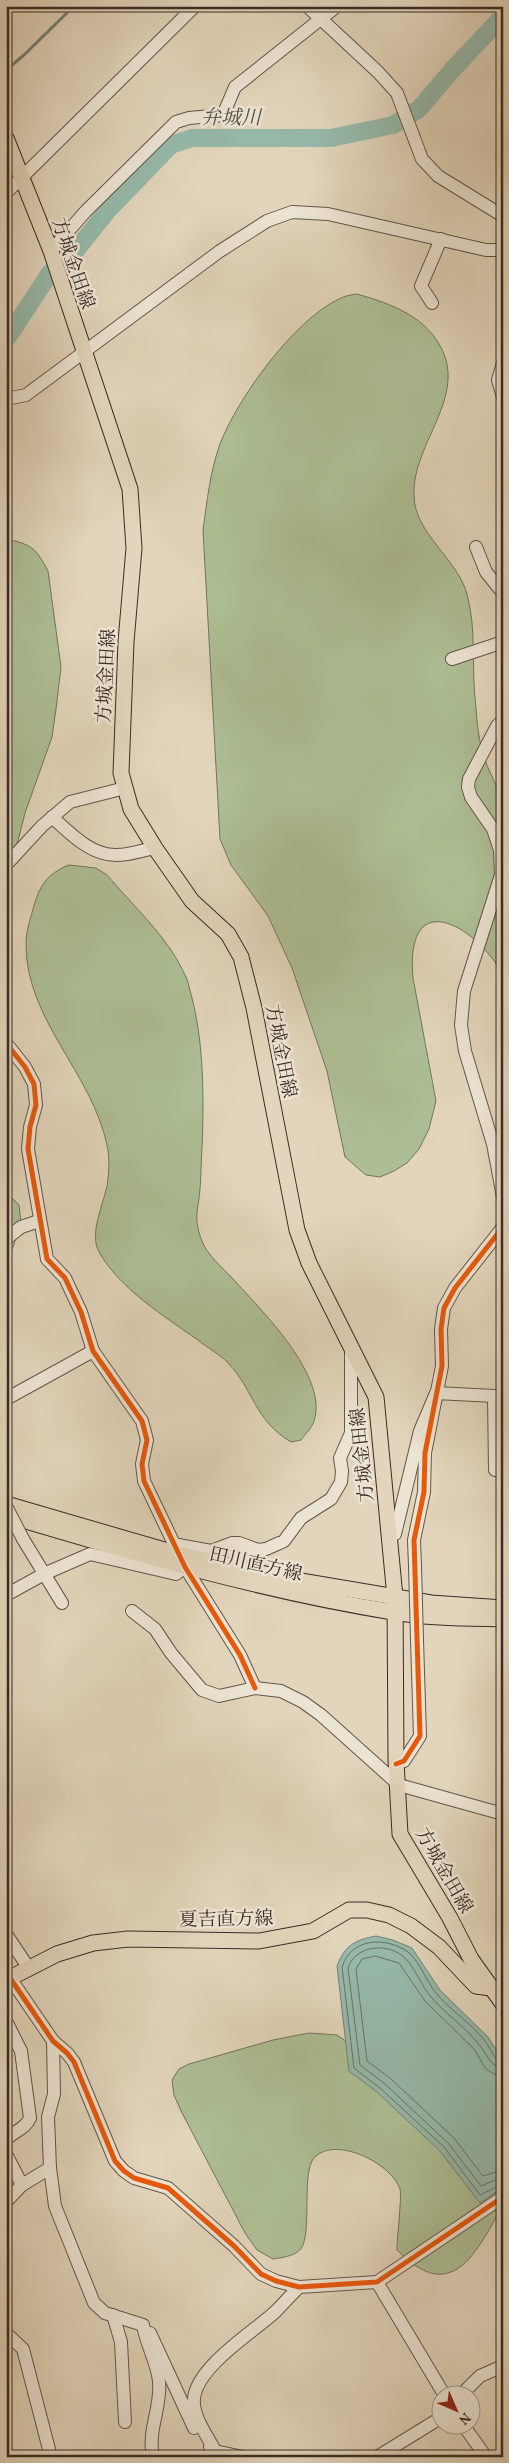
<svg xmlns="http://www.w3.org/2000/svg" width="509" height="2463" font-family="Vollkorn,'Noto Serif JP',serif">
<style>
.green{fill:#adbe94;stroke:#73755d}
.water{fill:#96b9aa;stroke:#718175}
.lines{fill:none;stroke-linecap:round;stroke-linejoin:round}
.shore{stroke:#687268;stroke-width:1}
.stream{stroke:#718175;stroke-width:3}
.river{stroke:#96b9aa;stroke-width:18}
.minor-casing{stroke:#63564b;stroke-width:14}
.major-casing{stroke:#392c26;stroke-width:17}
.minor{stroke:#ece4d3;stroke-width:12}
.major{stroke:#e2d5bb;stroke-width:15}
.minor-bridge-casing{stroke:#63564b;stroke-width:14;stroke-linecap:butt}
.minor-bridge{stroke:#ece4d3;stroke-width:12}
.cycleway-casing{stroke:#ece4d3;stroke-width:8}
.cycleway{stroke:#e8590c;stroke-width:5}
.labels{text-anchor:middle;stroke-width:5;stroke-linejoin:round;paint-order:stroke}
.street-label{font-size:19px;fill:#392c26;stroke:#ece4d3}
.water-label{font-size:20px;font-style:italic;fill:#504f47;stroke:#ece4d3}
</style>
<rect width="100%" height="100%" fill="#e2d5bb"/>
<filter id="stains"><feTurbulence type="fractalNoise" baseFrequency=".004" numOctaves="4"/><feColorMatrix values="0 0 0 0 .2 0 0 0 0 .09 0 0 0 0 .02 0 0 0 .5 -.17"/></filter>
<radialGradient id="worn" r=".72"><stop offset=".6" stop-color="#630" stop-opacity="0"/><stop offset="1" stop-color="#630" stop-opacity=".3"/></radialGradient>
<g class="green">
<path d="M357,294C392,304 429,317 444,354C463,401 411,448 414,496C415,534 457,558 467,594C477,631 471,670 476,708C477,724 479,742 484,757C489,773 500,790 503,806C505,823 503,843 503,860C503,898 503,936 503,974C473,923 405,886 413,978L436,1101L429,1129L419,1149L407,1163L394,1171L380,1177L366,1175L345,1157L327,1071L292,968L268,916L231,865L220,839L203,530C207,501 210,472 220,444C237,399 294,320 339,299C344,296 351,295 357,294Z"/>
<path d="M6,539C31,544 36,548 48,571L61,667L56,709L52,737L25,813L13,860L6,876Z"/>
<path d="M69,865L96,868L107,875C133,906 167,936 184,973C188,979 189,988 191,994C204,1043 204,1097 202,1148C201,1162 201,1176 200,1189C198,1212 193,1218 202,1241C207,1255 223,1268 233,1279C260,1309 329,1376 314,1421C312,1428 305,1434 301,1440L291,1442C254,1420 254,1390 228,1363C220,1354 207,1348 198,1340C165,1317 119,1288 99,1252C89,1234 103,1205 107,1186C109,1172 110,1159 107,1145C92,1073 25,1019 26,943C26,932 30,920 33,909C39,887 46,874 69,865Z"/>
<polygon points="6,1192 19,1205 21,1223 6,1268"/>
<path d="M309,2033L337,2035L350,2044L494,2187L498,2214C472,2261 448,2302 397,2250C397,2238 402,2196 400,2189C391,2163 335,2135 314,2158C302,2171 311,2225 303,2245C299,2256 284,2257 273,2259L257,2250L245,2233L181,2111L174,2095L172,2080L179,2069L189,2064L273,2040Z"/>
</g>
<path class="water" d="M376,1936L393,1940L412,1948L440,1990L488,2037L503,2060V2187L480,2203L440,2151L377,2092L349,2071L337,1966C345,1945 355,1940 376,1936Z"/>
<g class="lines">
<g class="shore">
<path d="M503,2062L497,2060C493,2054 489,2047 485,2041C471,2023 450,2010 436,1993C427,1982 418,1959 408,1952C385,1936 351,1938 342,1967L354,2068L380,2088L444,2147L480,2195L503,2184"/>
<path d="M503,2068C492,2067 489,2059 484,2051C470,2030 447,2016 431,1997C421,1985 416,1969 405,1958C389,1942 355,1945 348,1968L360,2065L385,2084L448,2143L481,2186L503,2177"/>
<polyline points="503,2076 494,2074 486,2069 474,2049 425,2001 399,1963 375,1956 362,1959 356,1969 367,2061 390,2078 454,2138 483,2176 503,2170"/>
</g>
<polyline class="stream" points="6,70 24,55 74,6"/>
<polyline class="river" points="6,340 50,273 77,249 109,209 171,145 192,138 331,138 393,125 419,109 453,69 503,16"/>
<g class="minor-casing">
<g id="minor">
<polyline points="307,6 378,72 397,93 422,159 438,176 503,216"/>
<polyline points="6,193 195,6"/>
<polyline points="51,251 85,212 176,122 189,118 223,115 235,87 337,6"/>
<polyline points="432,303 421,286 441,239"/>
<polyline points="503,363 498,380 503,397"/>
<polyline points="6,399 26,395 220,251 267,221 292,212 328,214 486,250 502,250"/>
<polyline points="476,547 486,572 503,593"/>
<polyline points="452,659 503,642"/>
<polyline points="503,720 497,726 469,779 468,787 471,797 493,829 500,850 501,875 464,991 461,1025 465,1051 493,1144 503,1197"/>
<path d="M52,817C70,833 91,856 117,855C130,855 143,850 155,848"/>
<polyline points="6,865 42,826 70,802 125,788"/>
<polyline points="6,1043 25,1067 34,1084 36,1105 30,1127 28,1149 47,1259 65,1278 81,1312 93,1351 142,1421 147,1440 142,1464 144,1481 185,1567 240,1655 255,1688"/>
<polyline points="6,1239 21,1227 39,1221"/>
<polyline points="6,1399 93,1351"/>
<polyline points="389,1538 395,1534 420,1431 436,1393 494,1396 495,1470"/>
<polyline points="23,1539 62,1603"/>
<polyline points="173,1544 211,1551 232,1543 239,1543 258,1550 266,1549 284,1541 301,1518 331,1499 341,1482 342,1471 340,1458 351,1433 351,1347"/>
<polyline points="415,1566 414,1540 424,1492 425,1453 442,1366 441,1329 444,1308 455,1288 503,1227"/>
<polyline points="6,1595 44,1574 90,1554 176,1574 185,1567"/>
<polyline points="132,1611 155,1629 171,1653 202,1690 219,1696 255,1688 281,1691 303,1702 321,1715 399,1785 503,1814"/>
<polyline points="396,1764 404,1761 420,1736 417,1640"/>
<polyline points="6,1934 28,1967"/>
<polyline points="10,1978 53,2041 67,2053 74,2062 115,2161 124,2171 134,2178 168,2188 234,2246 261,2274 276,2281 299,2287 377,2282 503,2197"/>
<path d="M6,2021L21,2051L30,2118C25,2130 13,2131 6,2140"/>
<path d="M53,2041L54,2094L48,2117L50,2168L55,2206L94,2303L105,2313L143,2325C146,2344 157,2362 159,2381C162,2406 147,2431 153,2457"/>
<polyline points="6,2154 22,2185"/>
<polyline points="6,2202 22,2185 50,2168"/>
<polyline points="377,2282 445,2396"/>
<polyline points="113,2315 121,2342 125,2422"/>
<polyline points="6,2333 23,2349 51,2457"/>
<polyline points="150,2333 194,2428"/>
<polyline points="460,2396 480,2376 503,2366"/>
<polyline points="464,2426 486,2457"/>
<polyline points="210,2447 215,2451 243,2457"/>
<path d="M215,2457V2451C207,2435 192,2416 194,2398C198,2366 252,2333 275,2312C283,2304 291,2295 299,2287"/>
<polyline points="377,2457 442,2417"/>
</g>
</g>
<g class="major-casing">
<g id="major">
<polyline points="6,138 51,251 130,489 134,548 126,642 121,773 131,809 155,848 192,901 228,934 241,957 254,1008 297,1230 309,1263 376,1397 395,1597 396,1761 400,1834 450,1918 471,1959 503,2004"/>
<polyline points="6,1504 178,1554 283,1578 431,1603 503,1608"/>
<path d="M6,1515C133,1553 262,1591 393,1612C429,1618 467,1618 503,1619"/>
<polyline points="6,1980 57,1954 93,1943 128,1939 259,1941 313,1931 349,1910 367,1910 389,1915 411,1926 439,1947 476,1986 491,1988"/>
</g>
</g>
<use href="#minor" class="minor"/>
<use href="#major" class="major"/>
<g class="minor-bridge-casing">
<g id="minor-bridge">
<polyline points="6,1506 23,1539"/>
<polyline points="415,1566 417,1640"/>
</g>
</g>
<use href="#minor-bridge" class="minor-bridge"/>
<g class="cycleway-casing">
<g id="cycleway">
<polyline points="6,1043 25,1067 34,1084 36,1105 30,1127 28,1149 47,1259 65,1278 81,1312 93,1351 142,1421 147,1440 142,1464 144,1481 185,1567 240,1655 255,1688"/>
<polyline points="396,1764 404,1761 420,1736 414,1540 424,1492 425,1453 442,1366 441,1329 444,1308 455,1288 503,1227"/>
<polyline points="10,1978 53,2041 67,2053 74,2062 115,2161 124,2171 134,2178 168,2188 234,2246 261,2274 276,2281 299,2287 377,2282 503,2197"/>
</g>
</g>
<use href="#cycleway" class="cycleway"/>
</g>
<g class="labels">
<g class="street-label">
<text transform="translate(74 263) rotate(71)" y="7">方城金田線</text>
<text transform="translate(105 676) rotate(-87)" y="7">方城金田線</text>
<text transform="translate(282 1051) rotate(79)" y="7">方城金田線</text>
<text transform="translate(361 1455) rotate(-96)" y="7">方城金田線</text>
<text transform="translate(256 1563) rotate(13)" y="7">田川直方線</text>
<text transform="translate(445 1870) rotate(60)" y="7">方城金田線</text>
<text transform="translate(226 1918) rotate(-1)" y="7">夏吉直方線</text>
</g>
<g class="water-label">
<text x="231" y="124">弁城川</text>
</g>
</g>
<rect width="509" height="2463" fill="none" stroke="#e2d5bb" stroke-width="25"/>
<rect x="8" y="8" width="494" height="2448" fill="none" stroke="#392c26" stroke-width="2.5"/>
<rect x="12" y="12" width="484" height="2438" fill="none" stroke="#392c26"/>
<g transform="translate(456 2410) rotate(135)"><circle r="24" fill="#ece4d3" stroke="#a49a8e"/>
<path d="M0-4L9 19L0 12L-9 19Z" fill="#8f2418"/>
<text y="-8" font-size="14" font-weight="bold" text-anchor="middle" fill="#392c26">N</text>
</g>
<rect width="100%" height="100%" filter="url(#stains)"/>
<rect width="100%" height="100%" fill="url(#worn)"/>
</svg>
